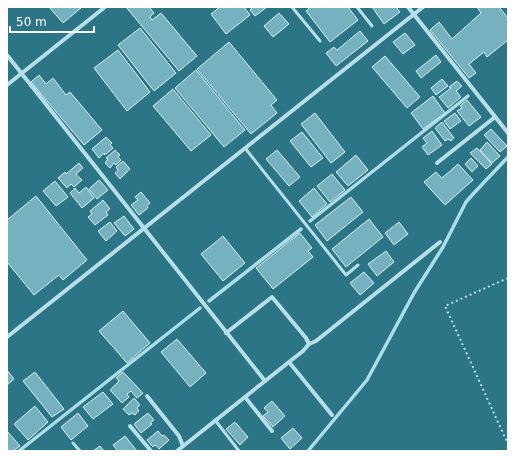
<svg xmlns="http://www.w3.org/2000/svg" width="515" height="458" font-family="'DejaVu Sans',sans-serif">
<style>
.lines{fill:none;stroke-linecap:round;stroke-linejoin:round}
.stream{stroke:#addee7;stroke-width:3.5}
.building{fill:#76b1bf;stroke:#dbf1f6}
.path{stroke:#b7dfe7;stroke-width:2;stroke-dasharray:2 3;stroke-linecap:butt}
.lane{stroke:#b7dfe7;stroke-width:3}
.street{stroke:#b7dfe7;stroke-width:4}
</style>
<rect width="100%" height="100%" fill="#2b7587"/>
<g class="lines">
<g class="stream">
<polyline points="310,221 468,96"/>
<polyline points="209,301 301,229"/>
<polyline points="19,451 200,308"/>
<polyline points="308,451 367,380 414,293 443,247 466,202 473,194 508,157"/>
</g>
</g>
<g class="building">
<polygon points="49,7 82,7 63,23"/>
<polygon points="126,7 149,7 154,13 150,17 152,20 161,13 197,56 179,71"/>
<polygon points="220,7 244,7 250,15 226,34 211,14"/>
<polygon points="253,7 267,7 255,16 250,10"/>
<polygon points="308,7 348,7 358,20 330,42 306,11 309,9"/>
<polygon points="372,7 396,7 400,12 384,24"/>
<polygon points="477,7 499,7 508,18 508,40 487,57 484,52 469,64 476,73 469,78 430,30 439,22 452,39 481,13"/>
<polygon points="279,13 289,24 273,37 264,26"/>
<polygon points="140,28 176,73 154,91 118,45"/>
<polygon points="360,31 368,41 336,66 326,53 334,47 337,50"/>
<polygon points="405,33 415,45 403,54 393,42"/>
<polygon points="229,42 277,100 271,105 277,113 251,134 197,69"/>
<polygon points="118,50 150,92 127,111 94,68"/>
<polygon points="436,55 441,62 421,78 416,71"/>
<polygon points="385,56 420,97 407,108 372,67"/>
<polygon points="196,70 245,130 224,147 175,88"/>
<polygon points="39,75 46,84 53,78 66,95 70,92 102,130 84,145 31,82"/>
<polygon points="442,79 448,86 436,95 431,88"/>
<polygon points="457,81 462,86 456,91 461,97 448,108 439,97 451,88 449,87"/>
<polygon points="173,89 211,135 191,151 153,106"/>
<polygon points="433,96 445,113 423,129 411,113"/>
<polygon points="467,100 481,117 469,126 457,111 462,108 460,106"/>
<polygon points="315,113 345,152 331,163 301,124"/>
<polygon points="455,113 461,121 450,129 444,121"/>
<polygon points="442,122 454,138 451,141 448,139 445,141 435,128"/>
<polygon points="491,129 507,146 500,152 484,135"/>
<polygon points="432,131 442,145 428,155 422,147 427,143 423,138"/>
<polygon points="302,132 323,158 311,167 290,141"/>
<polygon points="106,137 112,143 110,145 113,148 105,155 104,153 99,158 92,149"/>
<polygon points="487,142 500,156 492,163 480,150"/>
<polygon points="477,148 492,164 486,169 470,153"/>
<polygon points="115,150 120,155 118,157 121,160 116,165 114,163 110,168 105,163 108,159 106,158"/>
<polygon points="277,150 300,177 289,186 266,159"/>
<polygon points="356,155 368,170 348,186 336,172"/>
<polygon points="471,158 478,166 472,172 465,164"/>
<polygon points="123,161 130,169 120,179 115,173 118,170 116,167"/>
<polygon points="79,163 83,168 76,174 82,180 74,187 71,184 67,188 58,178 65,172 66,174"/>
<polygon points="458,164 473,180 445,205 424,182 436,172 442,178"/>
<polygon points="332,174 345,190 330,202 317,186"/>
<polygon points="99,180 108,190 97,199 89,189"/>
<polygon points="55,181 68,197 56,206 43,191"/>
<polygon points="86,187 94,198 82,208 70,193 75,188 79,193"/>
<polygon points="314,188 327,204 312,217 299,201"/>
<polygon points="141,192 150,203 147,206 148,208 139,215 131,205 138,200 135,197"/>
<polygon points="36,196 87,260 63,280 59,275 34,295 7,262 7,220"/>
<polygon points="351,197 363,212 327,241 315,225"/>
<polygon points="103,200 110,209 106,212 108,215 95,225 88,217 92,214 90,211"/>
<polygon points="124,216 134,229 125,236 114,223"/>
<polygon points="369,219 383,237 346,267 332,249"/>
<polygon points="110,222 117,231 106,241 98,231"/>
<polygon points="399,222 408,234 394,245 385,233"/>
<polygon points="300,233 312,248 308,251 313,257 273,289 256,268"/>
<polygon points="223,236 245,263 223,281 201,254"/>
<polygon points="386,251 394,262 377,276 368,264"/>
<polygon points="364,272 374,283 360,295 350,283"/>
<polygon points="123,311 150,343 127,363 99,331"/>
<polygon points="177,339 206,373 190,387 161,352"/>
<polygon points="7,370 14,379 7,385"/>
<polygon points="35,372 64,409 52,417 23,381"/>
<polygon points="123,372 143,393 137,398 131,391 127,394 129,397 122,403 110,390 119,381 116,378"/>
<polygon points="103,392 113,404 93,419 83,407"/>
<polygon points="134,398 140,405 137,408 139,411 135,415 132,413 129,415 123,409"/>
<polygon points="272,401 285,416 273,427 263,416 268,412 264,408"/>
<polygon points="35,406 48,422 28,440 14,424"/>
<polygon points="78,413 88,426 71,440 61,427"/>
<polygon points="148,413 154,420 150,423 152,424 141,433 134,424"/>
<polygon points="235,422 248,437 240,445 226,429"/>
<polygon points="293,428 302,438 290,449 281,438"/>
<polygon points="7,431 20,446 13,451 7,451"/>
<polygon points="158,431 162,436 164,435 169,440 159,449 155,445 153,447 147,440"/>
<polygon points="125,436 137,451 118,451 113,445"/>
<polygon points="100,446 104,451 93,451"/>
</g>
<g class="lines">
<polyline class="path" points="508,278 445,306 508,444"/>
<g class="lane">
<polyline points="292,7 320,41"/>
<polyline points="357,7 372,26"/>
<polyline points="245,148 346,275 358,265"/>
<polyline points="215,420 239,451"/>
<polyline points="73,443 80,451"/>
</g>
<g class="street">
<polyline points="408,7 508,133"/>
<polyline points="7,55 265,381"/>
<polyline points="7,85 105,7"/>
<polyline points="437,163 495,117"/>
<polyline points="226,333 272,297 306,338 309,344"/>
<polyline points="7,337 423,7"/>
<polyline points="289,362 332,415"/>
<polyline points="147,396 179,436 183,446"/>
<polyline points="245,397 272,431"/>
<polyline points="130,426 151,451"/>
<polyline points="177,451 289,362 303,351 309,344 316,341 440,242"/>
</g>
</g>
<rect width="515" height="458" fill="none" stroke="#ffffff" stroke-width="16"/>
<path d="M10 26v6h84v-6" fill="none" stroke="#ffffff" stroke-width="2"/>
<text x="16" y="26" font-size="12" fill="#ffffff" stroke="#2b7587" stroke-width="3" paint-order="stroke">50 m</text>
</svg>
